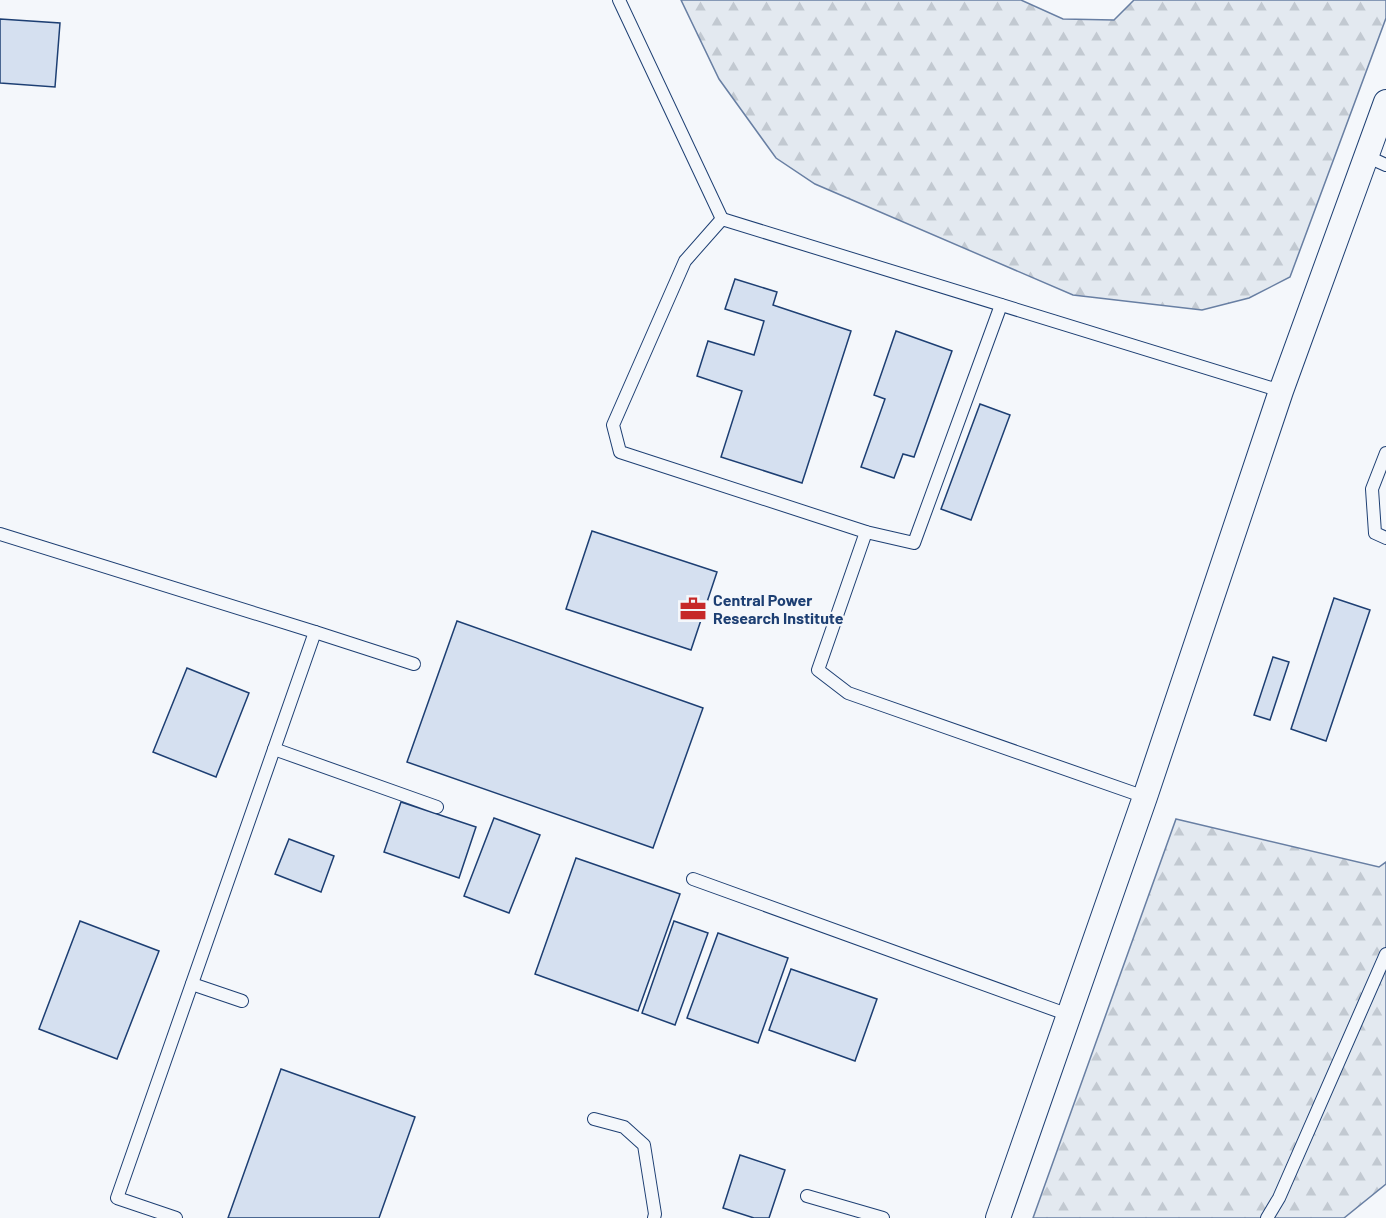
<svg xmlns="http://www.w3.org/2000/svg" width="1386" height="1218" font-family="Barlow,sans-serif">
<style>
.forest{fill:url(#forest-firs);stroke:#687fa3;stroke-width:1.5}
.building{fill:#d5e0f0;stroke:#1d3f73;stroke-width:1.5}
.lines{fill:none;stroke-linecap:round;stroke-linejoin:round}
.lane-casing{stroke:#1d3f73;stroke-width:14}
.street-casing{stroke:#1d3f73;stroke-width:26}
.lane{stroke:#f4f7fb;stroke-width:12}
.street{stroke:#f4f7fb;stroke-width:24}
.labels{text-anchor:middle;stroke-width:4.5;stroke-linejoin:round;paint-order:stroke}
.poi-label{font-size:16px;font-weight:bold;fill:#1d3f73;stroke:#f4f7fb;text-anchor:start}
</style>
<defs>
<pattern id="forest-firs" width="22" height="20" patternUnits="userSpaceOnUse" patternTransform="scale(1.5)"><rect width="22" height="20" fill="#e3e9f0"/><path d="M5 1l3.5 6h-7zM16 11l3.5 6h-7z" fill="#c2c9d1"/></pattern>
</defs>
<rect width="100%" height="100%" fill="#f4f7fb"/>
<g class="forest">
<polygon points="681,0 1021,0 1063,19 1114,20 1134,0 1386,0 1386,18 1290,277 1249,298 1202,310 1073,295 815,184 776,158 719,79"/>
<polygon points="1176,819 1379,867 1386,862 1386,1184 1344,1218 1033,1218"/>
</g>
<g class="building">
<polygon points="0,19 60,23 55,87 0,83"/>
<polygon points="735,279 777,292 773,305 851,331 802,483 721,457 742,391 697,376 708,341 754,355 764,321 725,309"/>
<polygon points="896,331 952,351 914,457 903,454 894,478 861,467 885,399 874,395"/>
<polygon points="980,404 1010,415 971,520 941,509"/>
<polygon points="592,531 717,572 691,650 566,609"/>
<polygon points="1334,598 1370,610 1326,741 1291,729"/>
<polygon points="457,621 703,708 653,848 407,762"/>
<polygon points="1273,657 1289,662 1270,720 1254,715"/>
<polygon points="187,668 249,693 216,777 153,752"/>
<polygon points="401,802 476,827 459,878 384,852"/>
<polygon points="494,818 540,835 509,913 464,896"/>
<polygon points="289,839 334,856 321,892 275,874"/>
<polygon points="576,858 680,894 638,1011 535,974"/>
<polygon points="80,921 159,951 117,1059 39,1029"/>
<polygon points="674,921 708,933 675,1025 642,1013"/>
<polygon points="718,933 788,958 758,1043 687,1018"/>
<polygon points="791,969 877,999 855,1061 769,1030"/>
<polygon points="281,1069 415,1117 379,1218 228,1218"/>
<polygon points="740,1155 785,1170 769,1218 754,1218 723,1208"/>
</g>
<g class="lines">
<g class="lane-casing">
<g id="lane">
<polyline points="619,0 722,219"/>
<polyline points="1366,156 1386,165"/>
<polyline points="1386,453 1372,489 1375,533 1386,538"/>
<polyline points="866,532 914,543 1001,305"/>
<polyline points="0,534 315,632 117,1198 176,1218"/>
<polyline points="315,632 414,664"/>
<polyline points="274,749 437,807"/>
<polyline points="1145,797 848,693 818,670 866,532 620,452 613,425 685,261 722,219 1281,391"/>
<polyline points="693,879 1069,1015"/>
<polyline points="192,984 242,1001"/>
<polyline points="594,1119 624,1127 644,1145 655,1214 654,1218"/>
<polyline points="807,1196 883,1218"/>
<polyline points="1267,1218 1279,1198 1386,954"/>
</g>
</g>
<g class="street-casing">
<polyline id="street" points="998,1218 1145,797 1281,391 1386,102"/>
</g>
<use href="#lane" class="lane"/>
<use href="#street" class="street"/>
</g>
<defs>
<g id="office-bare" transform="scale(2.07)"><path d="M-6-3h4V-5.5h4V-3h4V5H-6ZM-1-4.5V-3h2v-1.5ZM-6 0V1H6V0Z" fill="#c62828" stroke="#f4f7fb" stroke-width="2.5" paint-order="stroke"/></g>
</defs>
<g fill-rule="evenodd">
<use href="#office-bare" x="693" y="609"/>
</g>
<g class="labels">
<g class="poi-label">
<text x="713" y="606">Central Power<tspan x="713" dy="18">Research Institute</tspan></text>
</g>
</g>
</svg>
